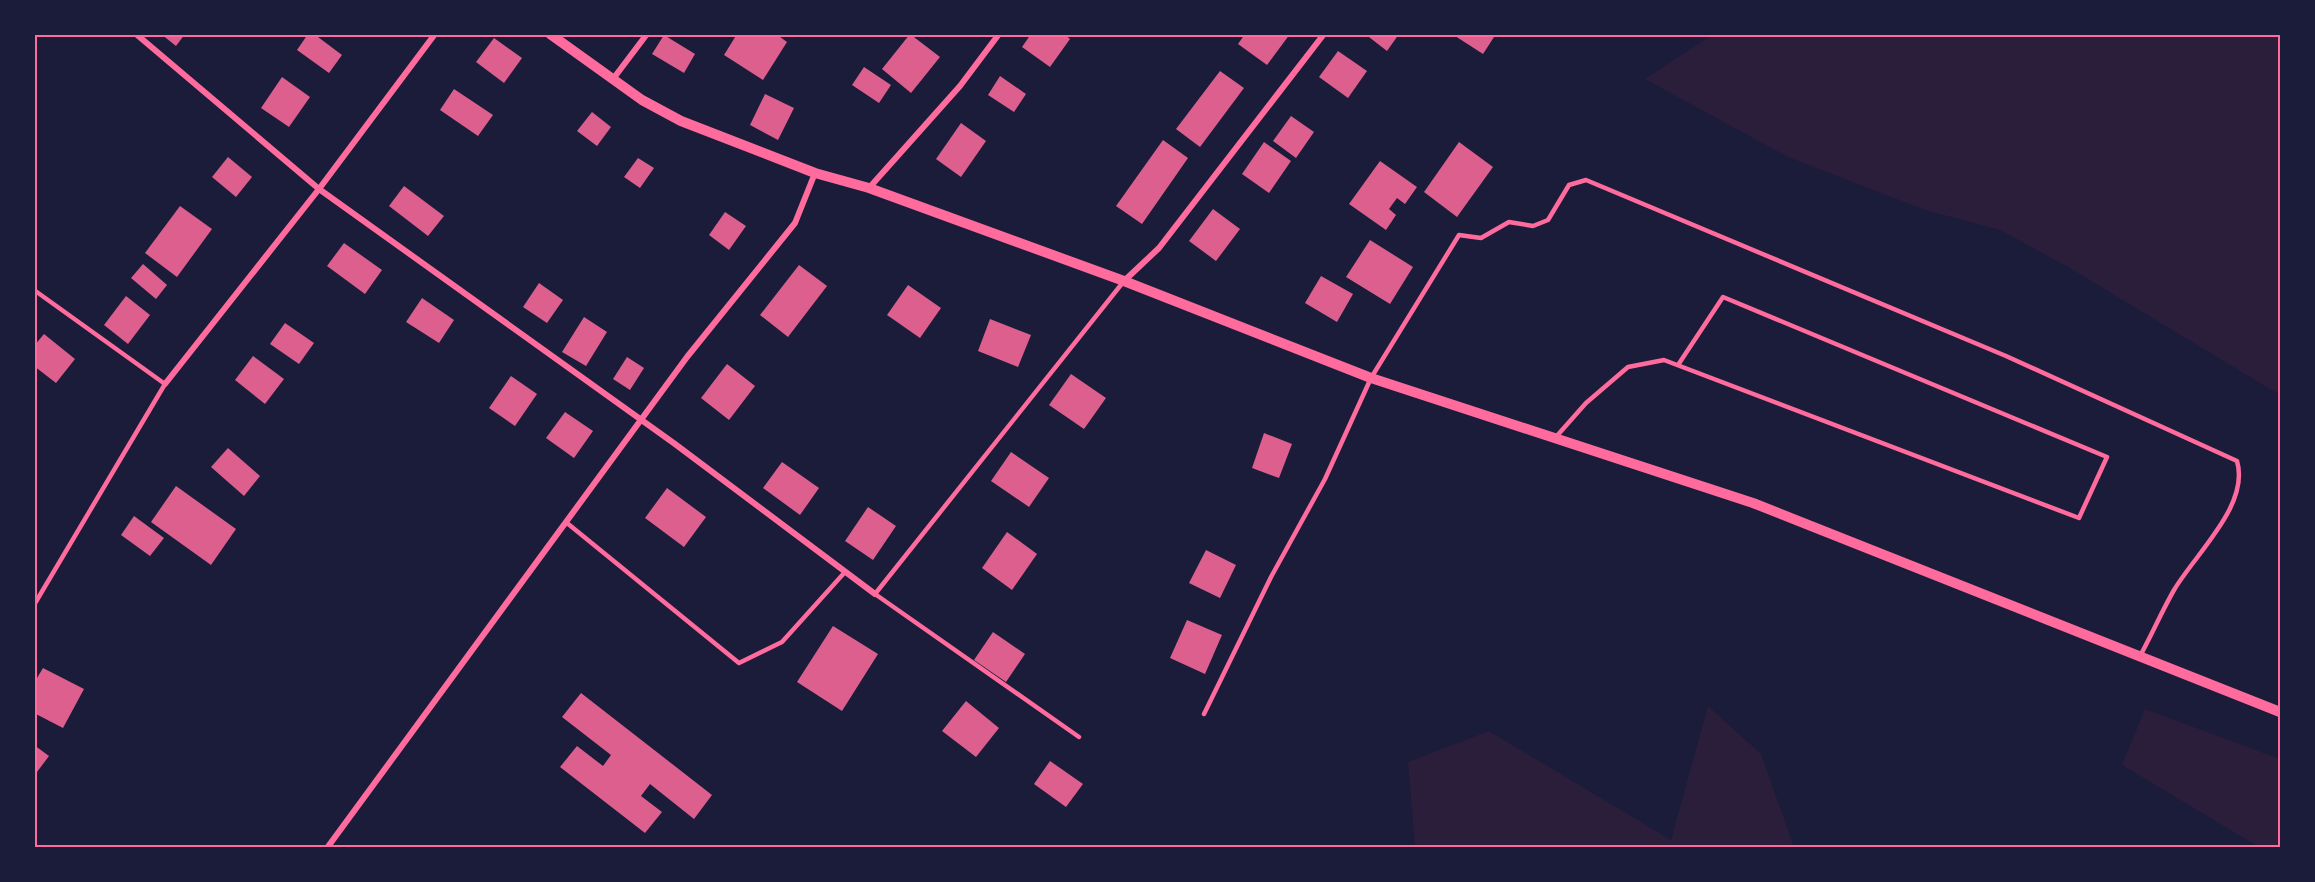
<svg xmlns="http://www.w3.org/2000/svg" width="2315" height="882" font-family="Arial,sans-serif">
<style>
.green{fill:#2a1e3b}
.building{fill:#dd5f8e}
.lines{fill:none;stroke-linecap:round;stroke-linejoin:round}
.service{stroke:#ff6b9d;stroke-width:4.5}
.minor{stroke:#ff6b9d;stroke-width:6}
.tertiary{stroke:#ff6b9d;stroke-width:10}
.neatline{fill:none;stroke:#ff6b9d;stroke-width:2}
</style>
<rect width="100%" height="100%" fill="#1b1b3a"/>
<g class="green">
<polygon points="1712,35 2280,35 2280,395 2068,267 2000,230 1925,210 1788,157 1645,79"/>
<polygon points="1708,706 1761,754 1794,847 1415,847 1408,762 1489,731 1671,840"/>
<polygon points="2145,709 2280,759 2280,847 2259,847 2122,765"/>
</g>
<g class="building">
<polygon points="161,34 185,34 176,46"/>
<polygon points="308,34 314,34 342,55 329,73 297,50"/>
<polygon points="737,34 776,34 787,42 763,80 724,55"/>
<polygon points="910,34 940,57 911,93 882,69"/>
<polygon points="1031,34 1064,34 1070,39 1050,67 1022,47"/>
<polygon points="1245,34 1290,34 1267,65 1238,44"/>
<polygon points="1365,34 1399,34 1387,51"/>
<polygon points="1452,34 1496,34 1483,54"/>
<polygon points="664,35 695,54 684,73 652,54"/>
<polygon points="494,38 522,58 504,83 476,62"/>
<polygon points="1338,51 1367,71 1348,98 1319,77"/>
<polygon points="864,67 891,85 879,103 852,85"/>
<polygon points="1220,71 1244,88 1200,147 1176,129"/>
<polygon points="1000,76 1026,94 1014,112 988,95"/>
<polygon points="282,77 310,97 289,127 261,108"/>
<polygon points="454,89 493,115 478,136 440,110"/>
<polygon points="765,94 794,108 778,140 750,125"/>
<polygon points="592,112 611,127 597,146 577,131"/>
<polygon points="1291,116 1314,132 1296,158 1273,141"/>
<polygon points="961,123 986,141 961,177 936,159"/>
<polygon points="1163,140 1188,158 1142,224 1116,206"/>
<polygon points="1264,142 1291,161 1269,193 1242,174"/>
<polygon points="1459,142 1493,167 1457,217 1424,192"/>
<polygon points="228,157 252,177 236,197 212,177"/>
<polygon points="638,158 654,168 640,188 624,177"/>
<polygon points="1380,161 1417,187 1405,204 1397,198 1389,209 1396,215 1386,230 1349,204"/>
<polygon points="404,186 444,216 428,236 389,206"/>
<polygon points="180,206 212,229 177,277 145,253"/>
<polygon points="1213,209 1240,229 1216,261 1189,241"/>
<polygon points="725,212 746,226 729,250 709,235"/>
<polygon points="1370,240 1413,267 1390,304 1346,277"/>
<polygon points="344,243 382,270 365,294 327,266"/>
<polygon points="143,264 167,285 156,299 131,278"/>
<polygon points="799,265 827,286 788,337 760,315"/>
<polygon points="1321,276 1353,294 1337,322 1305,303"/>
<polygon points="539,283 563,300 547,323 523,307"/>
<polygon points="908,285 941,308 920,338 887,315"/>
<polygon points="126,296 150,315 128,344 104,325"/>
<polygon points="422,298 454,320 439,343 406,322"/>
<polygon points="584,317 607,332 586,366 562,352"/>
<polygon points="990,319 1031,335 1018,367 978,351"/>
<polygon points="285,323 314,343 299,364 270,344"/>
<polygon points="44,334 75,359 56,383 34,366 34,346"/>
<polygon points="253,356 284,379 265,404 235,380"/>
<polygon points="627,357 644,368 630,390 613,379"/>
<polygon points="727,364 755,386 729,420 701,398"/>
<polygon points="1071,374 1106,398 1084,429 1049,405"/>
<polygon points="511,376 537,394 515,426 489,408"/>
<polygon points="565,412 593,431 574,458 546,438"/>
<polygon points="1264,433 1292,444 1279,478 1252,468"/>
<polygon points="228,448 260,476 244,496 211,467"/>
<polygon points="1011,452 1049,478 1029,507 991,481"/>
<polygon points="782,462 819,488 800,515 763,488"/>
<polygon points="176,486 236,529 211,565 151,522"/>
<polygon points="667,488 706,517 684,547 645,518"/>
<polygon points="868,507 896,526 873,560 845,541"/>
<polygon points="134,516 164,538 150,556 121,535"/>
<polygon points="1007,532 1037,554 1012,590 982,568"/>
<polygon points="1206,550 1236,565 1220,598 1189,583"/>
<polygon points="1187,620 1222,635 1205,674 1170,658"/>
<polygon points="833,626 878,654 842,711 797,682"/>
<polygon points="993,632 1025,654 1006,682 974,660"/>
<polygon points="43,668 84,689 63,728 34,713 34,683"/>
<polygon points="581,693 712,795 694,819 650,784 641,796 662,812 645,833 560,767 577,746 603,766 611,755 562,717"/>
<polygon points="966,701 999,728 976,757 942,731"/>
<polygon points="34,745 49,756 34,776"/>
<polygon points="1050,761 1083,784 1066,807 1034,784"/>
</g>
<g class="lines">
<g class="service">
<polyline points="34,290 165,384 34,605"/>
<polyline points="1555,438 1586,403 1628,367 1664,360 2079,518 2107,457 1723,297 1678,365"/>
<polyline points="567,523 739,663 782,642 845,572"/>
<path d="M1204,714L1271,577L1325,479L1371,378L1459,235L1481,238L1509,222L1533,226L1548,220L1569,185L1586,180L2006,356L2237,461C2250,505 2196,553 2174,590C2162,611 2152,634 2140,656"/>
<polyline points="1079,737 875,594 1124,281"/>
</g>
<g class="minor">
<polyline points="136,34 319,189 675,444 875,594"/>
<polyline points="613,79 647,34"/>
<polyline points="869,188 960,86 999,34"/>
<polyline points="1124,281 1159,248 1324,34"/>
<polyline points="165,384 319,189 435,34"/>
<polyline points="327,848 687,357 795,223 815,173"/>
</g>
<polyline class="tertiary" points="550,34 642,100 681,121 815,173 869,188 1124,281 1371,378 1753,503 2280,712"/>
</g>
<rect width="2315" height="882" fill="none" stroke="#1b1b3a" stroke-width="72"/>
<rect x="36" y="36" width="2243" height="810" class="neatline"/>
</svg>
